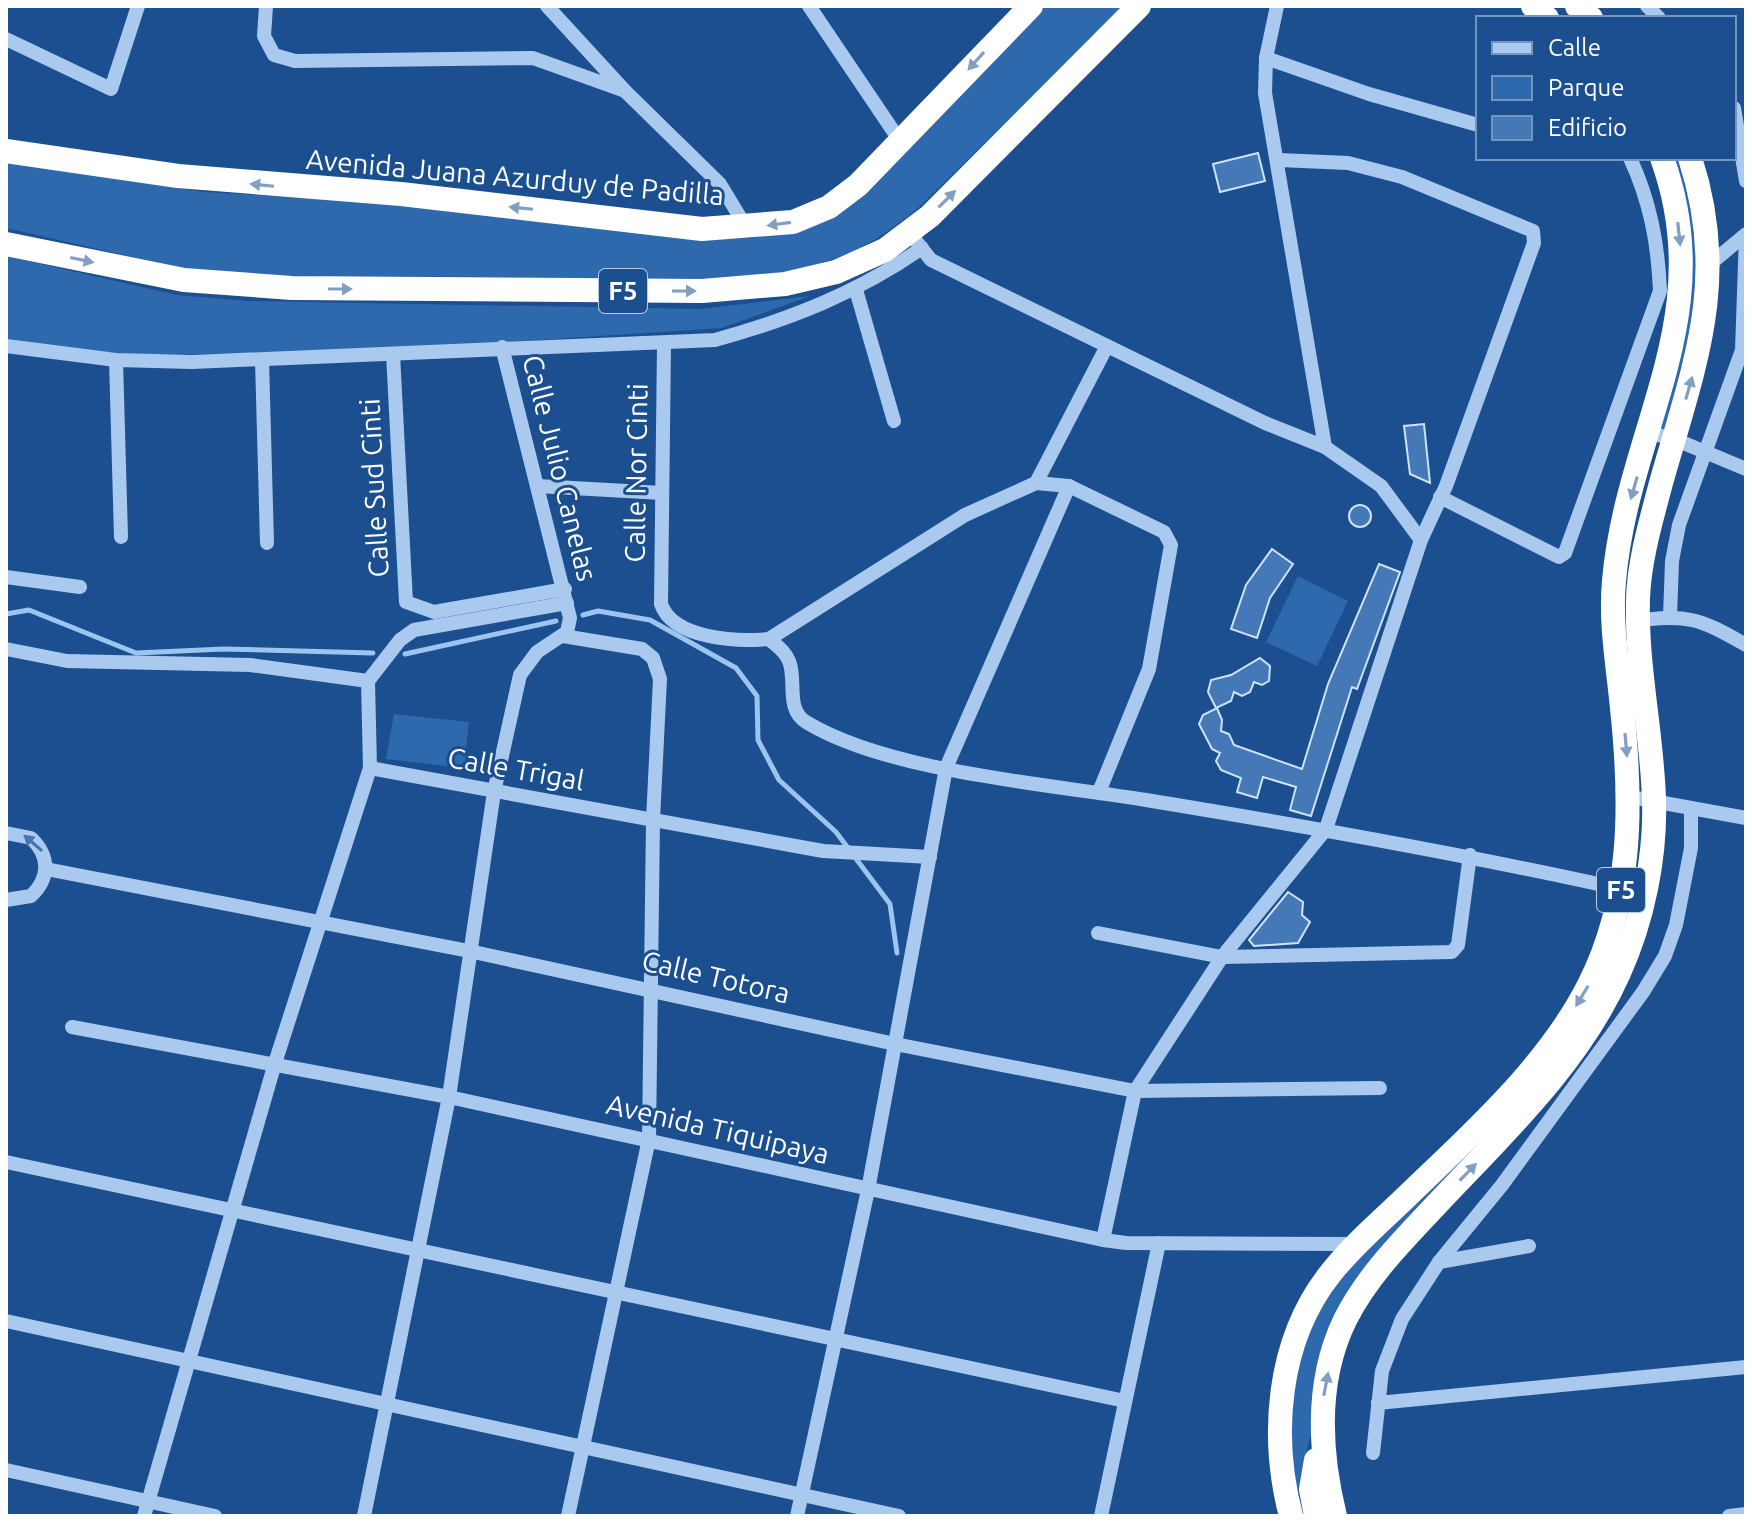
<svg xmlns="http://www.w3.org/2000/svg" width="1752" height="1522" font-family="Ubuntu,sans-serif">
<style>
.green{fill:#2e69ad}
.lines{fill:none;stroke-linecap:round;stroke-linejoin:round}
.stream{stroke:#9cc4f0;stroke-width:5}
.building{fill:#4478b7;stroke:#cfe3fa;stroke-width:2}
.minor{stroke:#a9c9ee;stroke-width:14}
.highway{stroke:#fff;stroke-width:24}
.oneway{fill:#829ec1}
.oneway2{fill:#4674ac}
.labels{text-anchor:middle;stroke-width:6;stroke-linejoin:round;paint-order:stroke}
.shield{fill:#1b4f8f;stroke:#bbcadd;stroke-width:2}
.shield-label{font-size:26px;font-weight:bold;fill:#fff}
.street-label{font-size:28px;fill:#fff;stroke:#1b4f8f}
</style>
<rect width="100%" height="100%" fill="#1b4f8f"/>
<g class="green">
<path d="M1046,6H1125L916,210C895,227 874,242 849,253C753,294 597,279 493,277C410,276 326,276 243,275L194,271L6,228V162L205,192L347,200L727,238H751L791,230L1004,48Z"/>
<path d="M1673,158H1679L1695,213L1701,287L1668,430L1660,429C1692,322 1703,268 1673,158Z"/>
<polygon points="6,256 177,295 248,301 701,309 810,296 722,328 368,351 140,355 6,342"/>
<polygon points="1298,576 1348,601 1317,666 1266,642"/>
<polygon points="394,714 469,722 464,768 386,759"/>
<polygon points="1464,1152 1470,1158 1375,1257 1309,1441 1304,1460 1309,1516 1302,1516 1291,1469 1293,1379 1312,1323 1341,1277"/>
</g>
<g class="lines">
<g class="stream">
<polyline points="6,614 29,610 136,653 224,649 373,653"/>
<polyline points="583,615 598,611 650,620 736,668 757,696 758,740 779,780 836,832 890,904 897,953"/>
<polyline points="405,654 556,621"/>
</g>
</g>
<g class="building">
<polygon points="1258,153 1265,181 1220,192 1213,164"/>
<polygon points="1424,424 1430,483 1410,474 1404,426"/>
<circle cx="1360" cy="516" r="11"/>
<polygon points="1272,549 1293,564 1270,598 1257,638 1231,629 1246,585"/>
<polygon points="1379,564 1400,572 1357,689 1352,687 1311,816 1290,810 1296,787 1263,777 1257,798 1237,792 1241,778 1221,770 1216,761 1220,753 1212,749 1199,724 1203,715 1217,708 1222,720 1221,731 1229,734 1234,745 1302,769 1328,684"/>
<polygon points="1260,658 1270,666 1269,681 1262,685 1254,682 1250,692 1242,696 1234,692 1231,701 1216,708 1208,692 1211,680 1231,675"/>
<polygon points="1288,892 1303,902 1302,915 1310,922 1298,943 1254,946 1249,940"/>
</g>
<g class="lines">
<g class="minor">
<polyline points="266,6 264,36 274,55 295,61 533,58 625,91"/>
<polyline points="547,6 625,91 720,184 746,227"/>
<polyline points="809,6 900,141"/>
<polyline points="1277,6 1266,58 1265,93 1325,447"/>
<polyline points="1647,6 1659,18"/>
<polyline points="6,39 111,89 138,6"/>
<polyline points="1266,58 1369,94 1478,125"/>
<polyline points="1734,108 1746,181"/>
<polyline points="916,241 931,260 1265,423 1325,447 1381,486 1421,540"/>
<polyline points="1709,265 1746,234"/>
<polyline points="856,290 894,421"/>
<path d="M664,344L661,604C673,639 737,642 769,639L965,515L1036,483L1069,486L1164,532L1171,545L1149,669L1099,792"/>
<path d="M6,346L116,360L192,362L715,340C791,319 857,293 922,248"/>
<polyline points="393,354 406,602 434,612 565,589"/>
<polyline points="116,360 121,537"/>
<polyline points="262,360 267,543"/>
<polyline points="1650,433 1674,439 1746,469"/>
<polyline points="1036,483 1107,346"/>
<polyline points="537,486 662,493"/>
<path d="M1440,497L1559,557L1565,553L1660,291C1658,243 1650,201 1630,158"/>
<polyline points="6,577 80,587"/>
<polyline points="1670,617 1672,561 1679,525 1742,350 1746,235"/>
<path d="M1634,621C1688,614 1699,618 1746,645"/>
<polyline points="563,636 642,649 653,658 660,679 653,820 649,1139 568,1516"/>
<path d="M769,639C777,646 785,651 789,661C797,680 785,709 806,722C888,772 1048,784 1146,800C1305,826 1463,854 1621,889"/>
<polyline points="6,649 67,661 250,665 368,681 370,768 275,1063 144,1516"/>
<polyline points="368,681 400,640 414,630 567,603"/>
<polyline points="370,768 823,851 930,857"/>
<polyline points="1631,797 1746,818"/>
<path d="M6,833L31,838C50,856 50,878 31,896L6,900"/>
<polyline points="46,869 469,951 895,1044 1135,1091 1380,1088"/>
<polyline points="1098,933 1222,957 1452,952 1458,945 1470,855"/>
<polyline points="72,1027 449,1097 1103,1240 1126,1243 1356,1244"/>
<polyline points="6,1162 1125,1401"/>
<polyline points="1103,1240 1135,1091 1222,957 1326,829 1421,540 1446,486 1534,243 1533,231 1402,177 1348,163 1279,160"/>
<polyline points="1439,1262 1529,1246"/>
<polyline points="6,1321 899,1516"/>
<polyline points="1378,1403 1746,1367"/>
<polyline points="1373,1453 1382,1371 1402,1319 1439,1262 1502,1185 1643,992 1665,956 1676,925 1691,848 1691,808"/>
<polyline points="6,1470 215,1516"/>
<polyline points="364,1516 449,1097 494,792 520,675 537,652 567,632 570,618 502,347"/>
<polyline points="797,1516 868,1190 946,768 1069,486"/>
<polyline points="1101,1516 1159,1243"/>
<polyline points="1729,1516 1746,1514"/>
</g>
<g class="highway">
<polyline points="1533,6 1547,18"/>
<polyline points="1577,6 1591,18"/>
<polyline points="6,151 178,176 401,194 702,229 793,222 829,207 858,185 1031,6"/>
<polyline points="6,244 184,280 292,288 702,291 785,284 836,272 885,250 930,216 1139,6"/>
<path d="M1291,1516C1270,1436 1277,1341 1330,1274C1352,1246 1379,1223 1404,1199C1470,1135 1547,1068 1589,985C1633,898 1632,803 1622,708C1618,666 1610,623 1614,581C1627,429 1720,318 1662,158"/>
<polyline points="1316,1516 1311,1489 1316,1460"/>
<path d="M1335,1516C1319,1451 1315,1382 1345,1320C1367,1276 1403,1240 1437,1204C1504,1133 1579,1063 1619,973C1643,920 1656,856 1654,799C1652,733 1636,666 1638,599C1639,561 1651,521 1661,483C1694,366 1730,280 1690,158"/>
</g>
</g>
<defs><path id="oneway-solid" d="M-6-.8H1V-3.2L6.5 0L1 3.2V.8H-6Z" transform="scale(2)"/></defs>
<g class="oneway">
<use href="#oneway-solid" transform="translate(976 61) rotate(132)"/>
<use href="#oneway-solid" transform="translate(262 185) rotate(-174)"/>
<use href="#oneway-solid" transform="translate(947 199) rotate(-45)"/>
<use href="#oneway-solid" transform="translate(521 208) rotate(-174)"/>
<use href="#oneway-solid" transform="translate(779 224) rotate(172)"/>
<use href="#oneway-solid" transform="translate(1679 234) rotate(84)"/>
<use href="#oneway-solid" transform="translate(82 260) rotate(12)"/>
<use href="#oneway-solid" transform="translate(340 289)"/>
<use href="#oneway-solid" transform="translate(684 291)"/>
<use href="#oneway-solid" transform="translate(1689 388) rotate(-74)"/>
<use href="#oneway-solid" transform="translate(1634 488) rotate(106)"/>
<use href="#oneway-solid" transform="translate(1626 745) rotate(85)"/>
<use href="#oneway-solid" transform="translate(1582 996) rotate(121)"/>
<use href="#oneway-solid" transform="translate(1468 1172) rotate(-46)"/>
<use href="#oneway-solid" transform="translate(1326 1384) rotate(-79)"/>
</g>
<use class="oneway2" href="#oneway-solid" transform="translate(33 843) rotate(-139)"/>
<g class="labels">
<g class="shield">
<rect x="599" y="269" width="48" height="44" rx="6"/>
<rect x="1597" y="868" width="48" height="44" rx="6"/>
</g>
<g class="shield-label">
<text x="623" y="300">F5</text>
<text x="1621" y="899">F5</text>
</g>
<g class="street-label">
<text transform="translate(515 177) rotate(5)" y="10">Avenida Juana Azurduy de Padilla</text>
<text transform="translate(560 468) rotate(76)" y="10">Calle Julio Canelas</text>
<text transform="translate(636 473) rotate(-89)" y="10">Calle Nor Cinti</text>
<text transform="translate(374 488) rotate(-93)" y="10">Calle Sud Cinti</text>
<text transform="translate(516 769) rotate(10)" y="10">Calle Trigal</text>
<text transform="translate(716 977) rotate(13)" y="10">Calle Totora</text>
<text transform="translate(718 1129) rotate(13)" y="10">Avenida Tiquipaya</text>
</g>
</g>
<rect width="1752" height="1522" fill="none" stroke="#ffffff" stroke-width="16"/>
<rect x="1476" y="16" width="260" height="144" fill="#1b4f8f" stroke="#7695bc" stroke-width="2"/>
<rect x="1492" y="42" width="40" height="12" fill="#a9c9ee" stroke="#7695bc" stroke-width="2"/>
<text x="1548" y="56" font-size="24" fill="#ffffff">Calle</text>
<rect x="1492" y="76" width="40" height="24" fill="#2e69ad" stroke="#7695bc" stroke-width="2"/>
<text x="1548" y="96" font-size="24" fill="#ffffff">Parque</text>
<rect x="1492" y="116" width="40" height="24" fill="#4478b7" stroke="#7695bc" stroke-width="2"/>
<text x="1548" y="136" font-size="24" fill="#ffffff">Edificio</text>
</svg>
